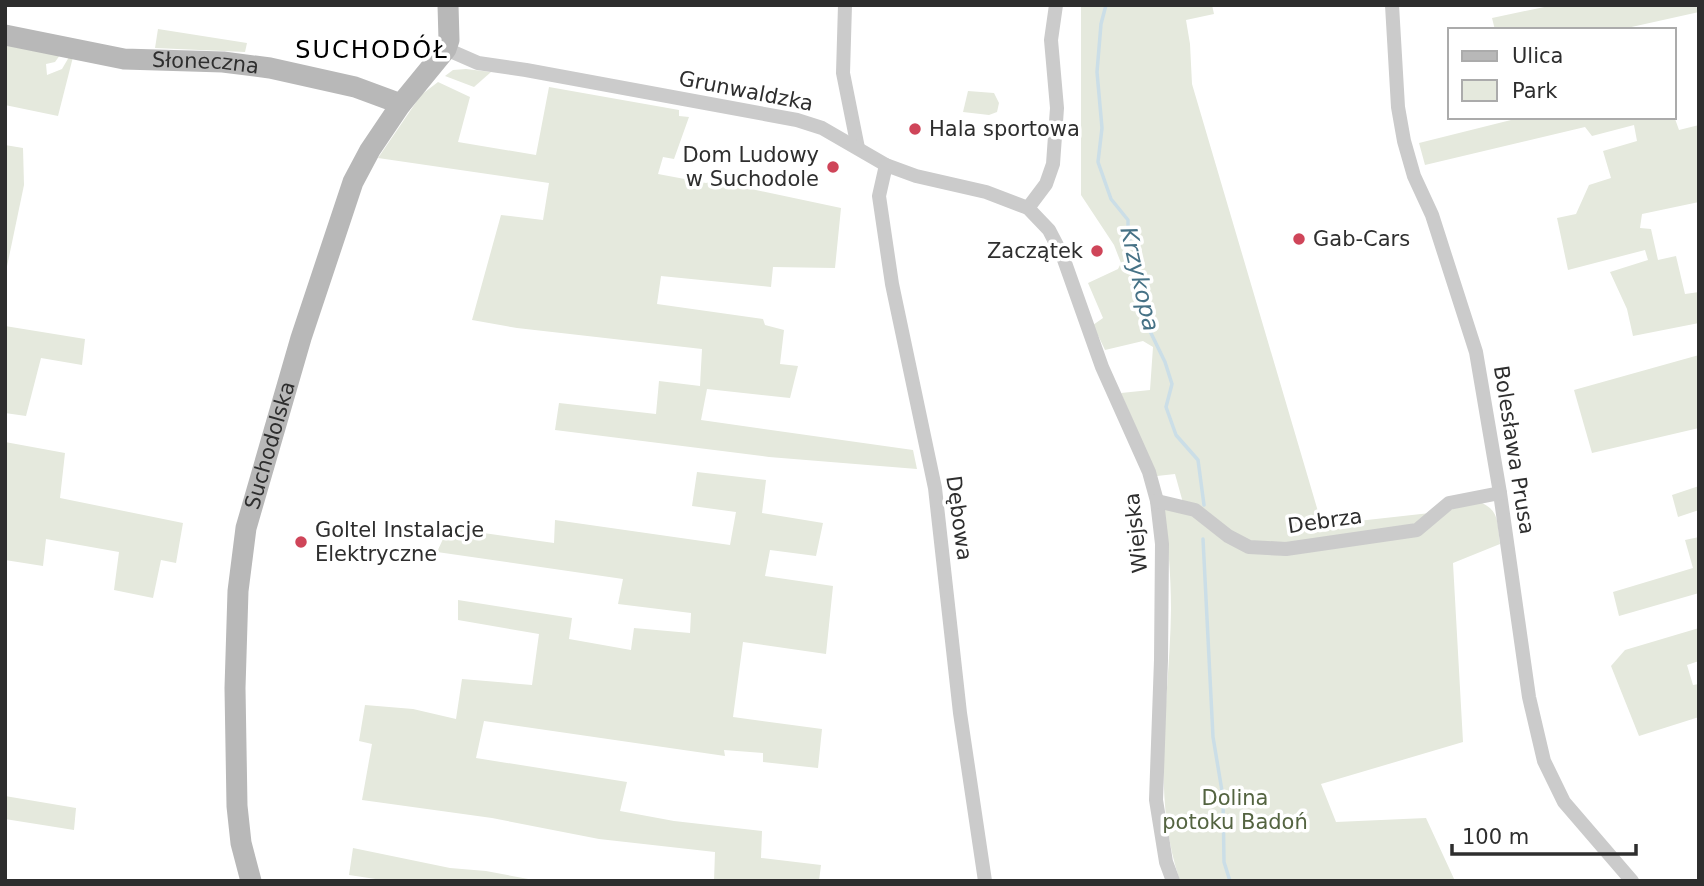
<svg xmlns="http://www.w3.org/2000/svg" width="1704" height="886" font-family="'DejaVu Sans',sans-serif">
<style>
.green{fill:#e5e9dd}
.lines{fill:none;stroke-linecap:round;stroke-linejoin:round}
.stream{stroke:#cbdee7;stroke-width:3.5}
.street{stroke:#cbcbcb;stroke-width:14}
.secondary{stroke:#b8b8b8;stroke-width:21}
.poi-dot{fill:#cf4559;stroke:#fff;stroke-width:2.5}
.labels{text-anchor:middle;stroke-width:7;stroke-linejoin:round;paint-order:stroke}
.street-label{font-size:21px;fill:#2e2e2e;stroke:#fff}
.poi-label{font-size:21px;fill:#2e2e2e;stroke:#fff;text-anchor:start}
.park-label{font-size:21px;fill:#546441;stroke:#fff}
.water-label{font-size:23px;font-style:italic;fill:#467286;stroke:#fff}
.quarter-label{font-size:24px;letter-spacing:2px;fill:#000;stroke:#fff}
</style>
<rect width="100%" height="100%" fill="#fff"/>
<g class="green">
<path d="M1081,5H1212L1214,14L1186,20L1190,44L1192,84L1322,525L1448,511L1475,500C1500,509 1497,520 1500,544L1453,563L1463,742L1321,784L1336,822L1426,818L1455,881H1180C1150,793 1170,700 1171,609C1171,575 1168,542 1164,508L1185,510L1175,474L1157,476L1121,393L1150,390L1153,347L1143,341L1105,350L1093,325L1103,318L1088,283L1118,269L1121,263L1114,245L1081,195Z"/>
<polygon points="1554,5 1699,5 1699,12 1618,30 1495,30 1492,18"/>
<polygon points="158,29 247,43 245,52 155,48"/>
<polygon points="5,41 60,55 55,62 46,64 47,75 62,69 69,57 73,57 58,116 5,105"/>
<polygon points="466,69 491,72 474,87 445,76 453,70"/>
<polygon points="438,82 470,97 458,142 536,155 549,87 679,110 679,116 689,117 674,159 663,157 658,174 706,183 714,181 841,208 835,268 773,267 771,287 661,276 657,304 763,319 765,325 784,330 780,364 798,366 790,398 707,389 701,420 913,450 917,469 769,457 555,430 559,403 656,414 659,381 700,386 702,349 517,328 472,320 501,215 543,220 549,183 378,158 421,95"/>
<polygon points="968,91 994,93 999,103 997,112 989,115 963,112"/>
<polygon points="1674,116 1679,130 1699,125 1699,202 1642,214 1640,228 1651,229 1658,260 1676,256 1685,294 1699,292 1699,323 1633,336 1627,309 1610,272 1648,260 1645,250 1568,270 1557,218 1576,214 1589,185 1611,178 1603,151 1637,141 1634,125 1592,136 1585,127 1425,165 1419,143 1523,117 1604,117 1606,120 1616,117"/>
<polygon points="5,145 23,148 24,185 5,276"/>
<polygon points="5,326 85,339 82,365 41,358 26,416 5,413"/>
<polygon points="1699,355 1699,428 1592,453 1574,390"/>
<polygon points="5,442 65,453 60,498 183,523 176,563 161,560 153,598 114,590 119,552 46,539 43,566 5,560"/>
<polygon points="697,472 766,480 762,513 823,523 816,556 770,550 765,576 833,586 826,654 743,642 733,717 822,729 818,768 763,762 763,753 724,750 725,756 484,721 476,758 627,782 620,811 674,821 762,831 761,858 821,865 819,881 714,881 715,852 599,839 492,818 362,800 372,744 359,741 365,705 413,709 456,719 462,679 532,685 539,634 458,620 458,600 572,618 569,639 631,650 634,628 690,633 691,613 618,604 623,579 437,552 448,528 554,543 555,520 730,545 736,512 692,506"/>
<polygon points="1699,486 1699,510 1678,517 1672,495"/>
<polygon points="1699,537 1699,593 1619,616 1613,592 1693,568 1685,540"/>
<polygon points="1699,628 1699,661 1687,665 1693,685 1699,684 1699,717 1639,736 1611,666 1625,650"/>
<polygon points="5,796 76,808 74,830 5,819"/>
<polygon points="353,848 450,868 486,871 539,881 389,881 349,875"/>
</g>
<g class="lines">
<g class="stream">
<polyline points="1106,5 1101,24 1097,72 1102,128 1098,162 1111,199 1128,220 1128,237 1138,258 1140,288 1147,325 1165,362 1172,384 1166,407 1176,435 1198,460 1204,505"/>
<polyline points="1203,539 1213,737 1223,797 1224,862 1230,881"/>
</g>
<g class="street">
<polyline points="845,5 843,73 858,148"/>
<polyline points="1392,5 1398,107 1404,141 1414,176 1432,215 1476,352 1500,493 1529,697 1544,761 1564,802 1632,881"/>
<polyline points="446,49 478,63 526,70 797,120 822,128 886,165 916,176 986,192 1028,208 1049,230 1063,257 1102,367 1149,472 1157,501 1162,544 1161,660 1156,800 1166,862 1173,881"/>
<polyline points="886,165 879,196 892,284 935,488 960,713 985,881"/>
<polyline points="1028,208 1046,184 1053,164 1057,108 1051,40 1056,5"/>
<polyline points="1157,501 1195,510 1228,536 1249,547 1286,549 1417,530 1449,503 1500,493"/>
</g>
<g class="secondary">
<path id="s1" d="M5,35L124,59L223,62L270,68L355,87L401,104"/>
<path id="s2" d="M251,881L241,843L237,806L235,688L238,591L246,528L301,338L353,182L370,150L401,104L446,49L449,40L448,5"/>
</g>
</g>
<g class="poi-dot">
<circle cx="915" cy="129" r="7"/>
<circle cx="833" cy="167" r="7"/>
<circle cx="1299" cy="239" r="7"/>
<circle cx="1097" cy="251" r="7"/>
<circle cx="301" cy="542" r="7"/>
</g>
<g class="labels">
<g class="street-label">
<text dy="7" stroke="none"><textPath href="#s1" startOffset="203">Słoneczna</textPath></text>
<text transform="translate(746 91) rotate(11)" y="7">Grunwaldzka</text>
<text dy="7" stroke="none"><textPath href="#s2" startOffset="441">Suchodolska</textPath></text>
<text transform="translate(1514 450) rotate(81)" y="7">Bolesława Prusa</text>
<text transform="translate(959 518) rotate(82)" y="7">Dębowa</text>
<text transform="translate(1325 521) rotate(-8)" y="7">Debrza</text>
<text transform="translate(1136 533) rotate(-96)" y="7">Wiejska</text>
</g>
<g class="poi-label">
<text x="929" y="136">Hala sportowa</text>
<text x="819" y="162" text-anchor="end">Dom Ludowy<tspan x="819" dy="24">w Suchodole</tspan></text>
<text x="1313" y="246">Gab-Cars</text>
<text x="1083" y="258" text-anchor="end">Zaczątek</text>
<text x="315" y="537">Goltel Instalacje<tspan x="315" dy="24">Elektryczne</tspan></text>
</g>
<g class="park-label">
<text x="1235" y="805">Dolina<tspan x="1235" dy="24">potoku Badoń</tspan></text>
</g>
<g class="water-label">
<text transform="translate(1140 279) rotate(77)" y="8">Krzykopa</text>
</g>
<g class="quarter-label">
<text x="372" y="58">SUCHODÓŁ</text>
</g>
</g>
<rect width="1704" height="886" fill="none" stroke="#2e2e2e" stroke-width="14"/>
<rect x="1448" y="28" width="228" height="91" fill="#ffffff" stroke="#ababab" stroke-width="2"/>
<rect x="1462" y="51" width="35" height="10" fill="#b8b8b8" stroke="#ababab" stroke-width="2"/>
<text x="1512" y="63" font-size="21" fill="#2e2e2e">Ulica</text>
<rect x="1462" y="80" width="35" height="21" fill="#e5e9dd" stroke="#ababab" stroke-width="2"/>
<text x="1512" y="98" font-size="21" fill="#2e2e2e">Park</text>
<path d="M1452 844v10h184v-10" fill="none" stroke="#2e2e2e" stroke-width="3.5"/>
<text x="1462" y="844" font-size="21" fill="#2e2e2e" stroke="#ffffff" stroke-width="5" paint-order="stroke">100 m</text>
</svg>
